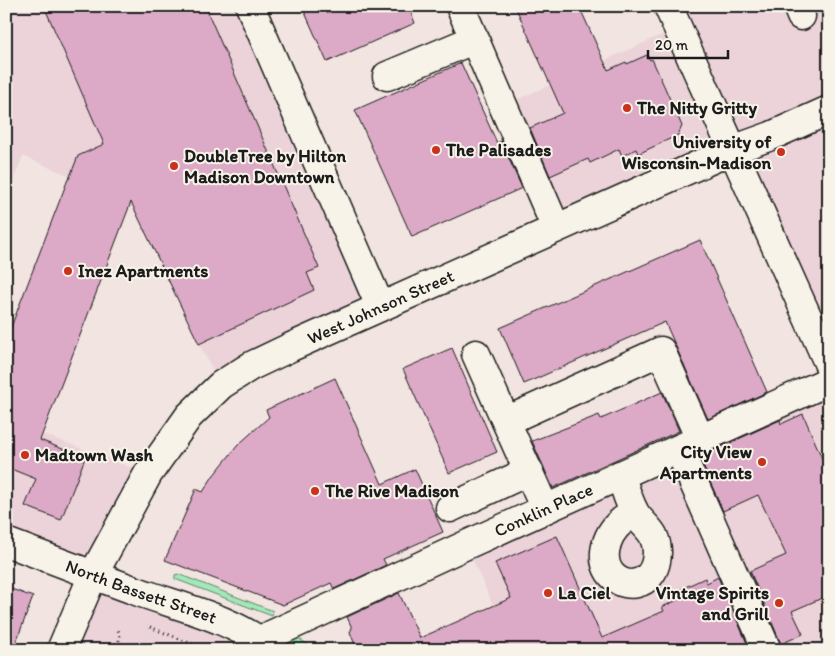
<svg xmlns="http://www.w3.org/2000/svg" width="835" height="656" font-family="Itim,sans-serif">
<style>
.built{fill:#ebd3d9}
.green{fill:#a2e9b7;stroke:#5f826a}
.building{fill:#dcaac7;stroke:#1c1c1c}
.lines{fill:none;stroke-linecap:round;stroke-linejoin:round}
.minor-casing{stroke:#1c1c1c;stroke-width:31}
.major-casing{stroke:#1c1c1c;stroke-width:31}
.path{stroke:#1c1c1c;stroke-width:3;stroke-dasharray:1 4;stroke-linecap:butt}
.minor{stroke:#f7f3e8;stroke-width:28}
.major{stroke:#f7f3e8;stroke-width:28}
.poi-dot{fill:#c8321e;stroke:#f7f3e8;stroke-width:2}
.labels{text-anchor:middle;stroke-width:4;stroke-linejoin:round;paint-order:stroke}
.poi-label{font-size:18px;font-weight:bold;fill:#1c1c1c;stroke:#f7f3e8;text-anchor:start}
.street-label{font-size:18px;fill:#1c1c1c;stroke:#f7f3e8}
</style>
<rect width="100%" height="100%" fill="#f2e4e1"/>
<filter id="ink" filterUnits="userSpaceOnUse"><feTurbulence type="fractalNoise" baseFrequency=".02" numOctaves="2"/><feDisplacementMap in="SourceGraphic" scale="10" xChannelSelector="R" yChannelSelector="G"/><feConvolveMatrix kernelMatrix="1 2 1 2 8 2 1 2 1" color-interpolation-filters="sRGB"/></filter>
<g filter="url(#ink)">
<g class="built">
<polygon points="6,6 250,6 380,306 221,385 199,344 131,202 23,156 6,198"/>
<polygon points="668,6 829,6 829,365 727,138 547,232 494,110 677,28"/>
<polygon points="829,381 829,650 513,650 466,545"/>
<polygon points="6,420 148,474 93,574 272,650 61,650 92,575 6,542"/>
</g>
<g class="green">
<polygon points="178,574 273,611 272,616 175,579 175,575"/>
<polygon points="294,635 315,650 297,650 288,641"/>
</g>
<g class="building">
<polygon points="44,6 205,6 319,268 307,273 314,290 199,344 131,202 40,440 85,458 61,520 25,506 36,479 6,467 6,340 68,179 69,179 78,156 104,144"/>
<polygon points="302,6 408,6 415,23 327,62"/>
<polygon points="515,6 579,6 608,70 626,62 627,64 647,55 650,60 652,59 682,126 678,135 638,154 636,149 622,156 619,149 590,163 588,159 550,176 530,128 563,113"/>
<polygon points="461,63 497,143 501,141 522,188 412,237 355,110"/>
<polygon points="700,240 767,392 708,419 665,322 524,384 500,328"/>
<polygon points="452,348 497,452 449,473 403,369"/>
<polygon points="335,378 382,484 415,469 443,532 383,559 386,565 334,589 331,583 283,605 165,560 196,489 203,492 213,476 238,445 269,417 266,410"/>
<polygon points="662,392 679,431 553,488 532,441 599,415 601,419"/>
<polygon points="803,414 824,463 822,464 829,479 829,595 792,611 803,634 781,644 750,571 786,555 758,495 723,511 699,457 780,420 781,424"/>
<polygon points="557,536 602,638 664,611 662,607 684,597 681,589 705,578 707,583 718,577 750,650 357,650 350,632 352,628 347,617 399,593 420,638 511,598 495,563"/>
<polygon points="6,587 33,597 13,650 6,650"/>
</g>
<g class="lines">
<g class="minor-casing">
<g id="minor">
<polyline points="250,6 380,306"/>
<polyline points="460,6 556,228"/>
<polyline points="668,6 829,365"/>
<polyline points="797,6 801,16"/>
<polyline points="387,76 475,39"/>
<polyline points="476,354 545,509"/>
<polyline points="506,421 661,351 700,439"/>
<polyline points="679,449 767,650"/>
<path d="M620,475C625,487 628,500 634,511C638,520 648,526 653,535C661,552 657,578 637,583C630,585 621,583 615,578C597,563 605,535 622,521C626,518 630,516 635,513"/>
<polyline points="450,508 529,471"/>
<path id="s1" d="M6,542C51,559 95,576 139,592C184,608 234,619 272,650"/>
<path id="s2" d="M260,640L466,545L829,381"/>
</g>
</g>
<g class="major-casing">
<g id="major">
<path id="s3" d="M61,650L93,575L148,474L189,416L221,385L251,366L291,347L732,150L771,136L829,110"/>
</g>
</g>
<g class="path">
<polyline points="150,627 207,650"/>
<polyline points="315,644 321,650"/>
<polyline points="118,646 120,635 118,630"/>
<polyline points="812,650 829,642"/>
</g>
<use href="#minor" class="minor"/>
<use href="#major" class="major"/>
</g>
</g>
<g class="poi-dot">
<circle cx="627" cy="108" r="5"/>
<circle cx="436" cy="150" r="5"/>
<circle cx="781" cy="152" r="5"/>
<circle cx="174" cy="166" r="5"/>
<circle cx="68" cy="271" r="5"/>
<circle cx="25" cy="455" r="5"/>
<circle cx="762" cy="462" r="5"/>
<circle cx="315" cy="491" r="5"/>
<circle cx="548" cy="593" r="5"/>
<circle cx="779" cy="603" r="5"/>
</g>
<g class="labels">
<g class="poi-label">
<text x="637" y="114">The Nitty Gritty</text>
<text x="771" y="148" text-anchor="end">University of<tspan x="771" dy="21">Wisconsin-Madison</tspan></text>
<text x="446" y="156">The Palisades</text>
<text x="184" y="162">DoubleTree by Hilton<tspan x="184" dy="21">Madison Downtown</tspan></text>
<text x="78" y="277">Inez Apartments</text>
<text x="752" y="458" text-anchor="end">City View<tspan x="752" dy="21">Apartments</tspan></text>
<text x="35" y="461">Madtown Wash</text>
<text x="325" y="497">The Rive Madison</text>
<text x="558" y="599">La Ciel</text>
<text x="769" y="599" text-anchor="end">Vintage Spirits<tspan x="769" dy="21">and Grill</tspan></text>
</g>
<g class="street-label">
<text dy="6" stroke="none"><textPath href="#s3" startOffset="490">West Johnson Street</textPath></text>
<text dy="6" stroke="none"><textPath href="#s2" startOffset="312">Conklin Place</textPath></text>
<text dy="6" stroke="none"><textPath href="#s1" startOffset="144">North Bassett Street</textPath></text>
</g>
</g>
<rect width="835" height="656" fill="none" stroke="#f7f3e8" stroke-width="25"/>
<rect x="12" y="12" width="810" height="631" fill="none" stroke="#1c1c1c" stroke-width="2" filter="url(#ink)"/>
<path d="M648 50v8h80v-8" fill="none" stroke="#1c1c1c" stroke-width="2.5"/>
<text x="655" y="50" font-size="15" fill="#1c1c1c" stroke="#f7f3e8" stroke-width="4" paint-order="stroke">20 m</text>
</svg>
